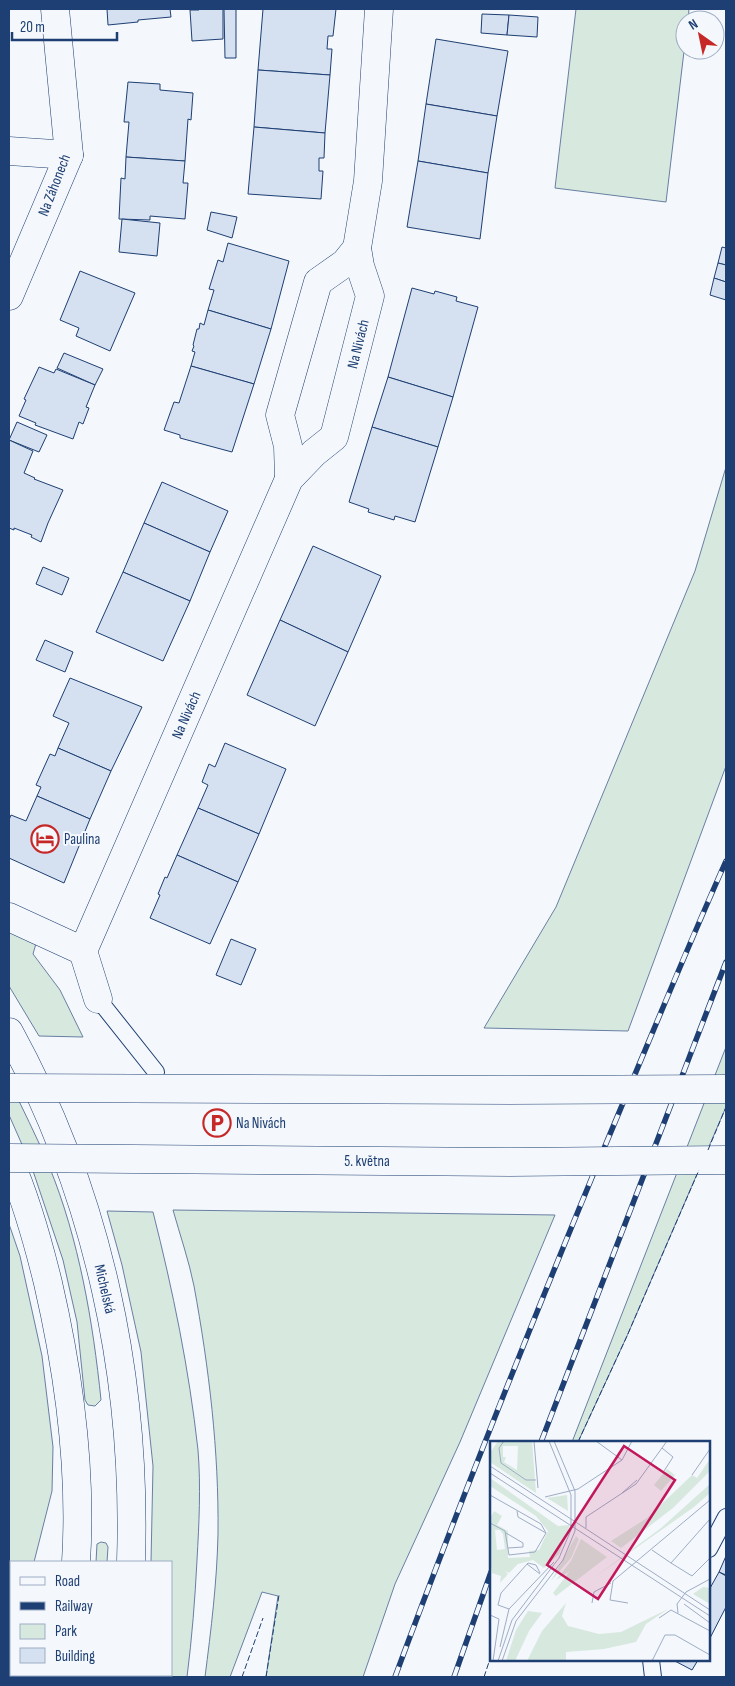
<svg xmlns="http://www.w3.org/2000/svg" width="735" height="1686" font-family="'Sofia Sans Condensed',sans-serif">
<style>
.green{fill:#d7e8df;stroke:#687fa3}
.building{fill:#d5e0f0;stroke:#1d3f73}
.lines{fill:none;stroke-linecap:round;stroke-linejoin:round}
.lane-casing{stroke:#1d3f73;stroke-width:18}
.street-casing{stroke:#1d3f73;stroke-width:29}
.secondary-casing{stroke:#1d3f73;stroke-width:29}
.lane{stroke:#f4f7fb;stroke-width:16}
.street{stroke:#f4f7fb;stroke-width:28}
.secondary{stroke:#f4f7fb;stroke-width:28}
.rail-casing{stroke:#1d3f73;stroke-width:5.5}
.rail{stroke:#f4f7fb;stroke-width:4;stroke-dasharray:11;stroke-linecap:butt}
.highway-bridge-casing{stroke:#1d3f73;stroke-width:29;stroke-linecap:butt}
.highway-bridge{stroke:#f4f7fb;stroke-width:28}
.fence{stroke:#1d3f73;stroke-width:1;stroke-dasharray:6 2.5;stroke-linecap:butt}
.labels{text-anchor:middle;stroke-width:4;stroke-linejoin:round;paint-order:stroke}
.street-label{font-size:15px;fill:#1d3f73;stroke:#f4f7fb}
.poi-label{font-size:15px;fill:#1d3f73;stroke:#f4f7fb;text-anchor:start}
.inset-road{fill:none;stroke:#9eadc5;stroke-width:1}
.view{fill:#c2185b;fill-opacity:0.15;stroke:#c2185b;stroke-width:2.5}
.inset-edge{fill:none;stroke:#1d3f73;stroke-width:2.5}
</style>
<rect width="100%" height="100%" fill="#f4f7fb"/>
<g class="green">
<polygon points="576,9 689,9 688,20 685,20 685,43 666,202 555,188"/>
<polygon points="726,467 726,766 628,1031 484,1028 556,907 695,571"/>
<polygon points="9,927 37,940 33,954 60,990 83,1037 39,1036 9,986"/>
<polygon points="726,1047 726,1107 627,1336 578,1442 572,1442"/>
<path d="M9,1080C22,1108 37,1137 49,1166C79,1239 93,1322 101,1400L95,1406L88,1405L85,1400L77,1322L63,1260L31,1165L9,1115Z"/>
<path d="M173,1210L555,1215L460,1442L395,1584L363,1677H266L278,1596L262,1592L230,1677H205C211,1630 217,1582 218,1534C219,1451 209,1368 194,1286C189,1261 180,1235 173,1210Z"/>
<path d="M107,1211L153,1212C173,1291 189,1369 198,1450C201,1487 199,1524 197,1560C195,1599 192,1638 187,1677H143V1675H171V1562H151L153,1466L141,1352L122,1265Z"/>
<polygon points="9,1224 20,1256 42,1356 53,1447 52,1491 34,1562 11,1562 11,1659 9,1669"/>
<polygon points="101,1542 106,1543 108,1547 107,1562 96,1562 97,1544"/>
</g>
<g class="building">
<polygon points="107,9 170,9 171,17 138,20 138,22 108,25"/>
<polygon points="199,9 223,9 223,39 192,41 190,10 199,10"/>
<polygon points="224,9 236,9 236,58 225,58"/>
<polygon points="263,9 336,9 333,36 328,36 327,49 332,49 330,75 258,70"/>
<polygon points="482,14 509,15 507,35 481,33"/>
<polygon points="509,15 538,17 537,37 507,35"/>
<polygon points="436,39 508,51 497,116 426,104"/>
<polygon points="258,70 330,75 325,133 254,127"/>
<polygon points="128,82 160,84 160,90 193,93 191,120 188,119 185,161 126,157 129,122 124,122"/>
<polygon points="426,104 497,116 488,173 418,161"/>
<polygon points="254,127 325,133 324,158 319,158 319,171 323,171 321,199 248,194"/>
<polygon points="126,157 185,161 183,183 188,183 185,219 150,216 150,220 119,219 121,178 125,179"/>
<polygon points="418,161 488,173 480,239 407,227"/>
<polygon points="211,212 237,217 232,238 207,230"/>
<polygon points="122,219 160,223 157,256 119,252"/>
<polygon points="228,243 289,261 271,329 208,310 214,290 209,289 218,260 223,262"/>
<polygon points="722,247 726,248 726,265 718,263"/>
<polygon points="718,263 726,265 726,282 714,278"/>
<polygon points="80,271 135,293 110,351 76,336 79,328 60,320"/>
<polygon points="714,278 726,282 726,300 710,295"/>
<polygon points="412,288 434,294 435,291 457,297 456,301 478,307 453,397 388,377"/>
<polygon points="208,310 271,329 254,384 191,366 195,352 192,351 194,346 193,345 197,329 199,329 200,323 204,325"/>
<polygon points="64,353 103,369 95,385 57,368"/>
<polygon points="191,366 254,384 232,452 180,438 180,435 164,430 174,402 179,403"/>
<polygon points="39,367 54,373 56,369 95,385 86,407 89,408 83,424 79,422 73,439 35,425 36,423 19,416 26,400 24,399"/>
<polygon points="388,377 453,397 438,447 372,427"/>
<polygon points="17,422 47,435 39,452 9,440"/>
<polygon points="372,427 438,447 415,522 395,516 394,520 368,512 369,509 349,502"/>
<polygon points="9,440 33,451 24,473 35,478 34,479 63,490 48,523 41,542 31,537 32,535 14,528 14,530 9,528"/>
<polygon points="162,482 228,511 210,552 144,523"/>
<polygon points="144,523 210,552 190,601 123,572"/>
<polygon points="313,546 381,576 348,652 280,620"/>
<polygon points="43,567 69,578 62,595 36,584"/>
<polygon points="123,572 190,601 163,661 96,632"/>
<polygon points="280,620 348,652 315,726 247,695"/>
<polygon points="45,640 73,652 65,672 36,660"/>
<polygon points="70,678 142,707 111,771 58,748 69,723 53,716"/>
<polygon points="225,743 286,769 259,834 198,808 208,785 202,782 209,764 215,767"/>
<polygon points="58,748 111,771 90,819 37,796 41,787 36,785 50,754 55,756"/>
<polygon points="37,796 90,819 64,883 9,858 9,820 11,815 26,821"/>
<polygon points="198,808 259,834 238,882 177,855"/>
<polygon points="177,855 238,882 210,944 150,918 160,895 158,894 165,877 167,878"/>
<polygon points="231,939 256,949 241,985 216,975"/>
<polygon points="726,1556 726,1575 719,1572"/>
<polygon points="719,1572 726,1576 726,1607 709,1640 709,1590"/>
<polygon points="673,1660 698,1660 692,1670"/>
</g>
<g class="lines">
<g class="lane-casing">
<g id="lane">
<polyline points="98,999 156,1072"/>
<polyline points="709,1549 726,1517"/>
<polyline points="651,1660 653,1677"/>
<polyline points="34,1677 35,1675"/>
</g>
</g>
<g class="street-casing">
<g id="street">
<polyline points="9,151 69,155"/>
<polyline points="289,479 288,446 280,415 318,282 345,263 357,248"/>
<polyline points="9,917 83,951"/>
<polyline points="98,999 83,951 289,479 314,453 334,437 370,296 360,266 357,248 368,181 379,9"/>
</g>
</g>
<g class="secondary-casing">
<g id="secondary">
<polyline points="9,296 69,155 55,9"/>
<path d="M9,1032C98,1194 137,1378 131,1562"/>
<path d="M9,1160C26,1199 38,1242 48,1283C69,1374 82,1468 76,1562"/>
<polyline points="66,1677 66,1675"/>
<polyline points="120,1677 121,1675"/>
</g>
</g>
<use href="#lane" class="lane"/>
<use href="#street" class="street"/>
<use href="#secondary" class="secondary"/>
<g class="rail-casing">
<g id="rail">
<polyline points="541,1442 726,962"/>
<path d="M395,1677C461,1499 532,1322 605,1146C645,1051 684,955 726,861"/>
<polyline points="454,1677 491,1572"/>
</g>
</g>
<use href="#rail" class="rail"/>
<g class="highway-bridge-casing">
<g id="highway-bridge">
<polyline points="9,1088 510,1090 726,1089"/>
<polyline points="9,1158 510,1162 726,1160"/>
</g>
</g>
<use href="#highway-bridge" class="highway-bridge"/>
<g class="fence">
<polyline points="708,1150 726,1107"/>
<polyline points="578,1442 627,1336 699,1170"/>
<polyline points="242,1677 263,1618"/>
<polyline points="266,1677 279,1595"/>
<polyline points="484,1677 491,1656"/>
</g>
</g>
<defs>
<g id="hotel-ring" transform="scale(1.4375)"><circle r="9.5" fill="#f4f7fb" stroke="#c62828" stroke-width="1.5"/><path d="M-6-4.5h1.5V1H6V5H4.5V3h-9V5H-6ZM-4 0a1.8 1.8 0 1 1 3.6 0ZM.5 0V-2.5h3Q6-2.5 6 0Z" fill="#c62828"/></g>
<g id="parking-ring" transform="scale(1.4375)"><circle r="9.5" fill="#f4f7fb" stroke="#c62828" stroke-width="1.5"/><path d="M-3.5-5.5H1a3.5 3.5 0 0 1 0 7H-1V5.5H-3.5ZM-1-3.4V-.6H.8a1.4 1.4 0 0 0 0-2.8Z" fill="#c62828"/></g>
</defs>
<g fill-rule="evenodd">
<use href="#hotel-ring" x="45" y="839"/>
<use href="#parking-ring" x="217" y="1123"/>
</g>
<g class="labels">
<g class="street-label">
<text transform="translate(54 185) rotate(-69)" y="5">Na Záhonech</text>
<text transform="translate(358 344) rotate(-76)" y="5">Na Nivách</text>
<text transform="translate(186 715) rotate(-66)" y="5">Na Nivách</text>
<text x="367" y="1166">5. května</text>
<text transform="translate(105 1289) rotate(77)" y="5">Michelská</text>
</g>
<g class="poi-label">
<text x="64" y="844">Paulina</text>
<text x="236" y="1128">Na Nivách</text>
</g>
</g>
<g transform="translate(490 1441)">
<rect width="220" height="220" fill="#f4f7fb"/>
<path d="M8,0H42L46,52L0,21V12ZM13,5H28L27,29L14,21L16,16H13ZM220,18V30L183,67L131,107L121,100L157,77L202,34L207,37ZM177,28L185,34L171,50L164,44ZM0,37L68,85L80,84L69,113L54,127L43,119L28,123L19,132L15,130L18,133L10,142L11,135L2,132L0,117V77L4,70L12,75L7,84L18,90V117L40,116L39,110L49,109L58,90L46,75L0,45ZM5,89H10L13,93L15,108L7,109ZM220,43V52L204,66L102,138L171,87ZM77,54L78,70L57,57ZM86,95L89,98L81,117L61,140ZM91,98L117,116L66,155L63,152L80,130L66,139L81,120ZM213,146L220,147V163L203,153ZM76,162L72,175L78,185L109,193L131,191L178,168L156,183L146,201L114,208L76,211V220H37L52,190ZM38,170L52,172L39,190L25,220H16L26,189Z" fill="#d7e8df" fill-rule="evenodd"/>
<path class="inset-road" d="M14,0L9,7L11,22L36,39H46M44,0L48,47M106,0L132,19M172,7L183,16L174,30M0,25L220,169M0,32L220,175M202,34L220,8M132,52L147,39M0,54L51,83L56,92L45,111L19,114L15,90L0,82M55,56L88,48L132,19L142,0M27,70L28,76L56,92M220,78L181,122L202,135L220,117M96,87V76L146,43L177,0M16,92L33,102V106L18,107M162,109L181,122M37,123L50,133M102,162L104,151L121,142M138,162L120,159L123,140L220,59M194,163L220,182M19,168L8,164L11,152L38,122L46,124L50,132M188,172L187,163L196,151L220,138M0,174L9,178L3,220M169,177L181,169L220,190M10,206L19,168L64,121M8,220L22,179L69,117L81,89V54L59,0M12,220L26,180L73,119L85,90V50L64,0M162,220L175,194H185L220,214"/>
<path class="view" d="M134,5L185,39L108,158L57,124Z"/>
<rect width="220" height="220" class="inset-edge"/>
</g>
<rect width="735" height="1686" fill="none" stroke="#1d3f73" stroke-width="20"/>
<rect x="10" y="1561" width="162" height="115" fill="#f4f7fb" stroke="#9eadc5"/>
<rect x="20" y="1577" width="25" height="8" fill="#f4f7fb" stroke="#9eadc5"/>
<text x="55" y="1586" font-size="15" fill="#1d3f73">Road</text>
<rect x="20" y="1602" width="25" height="8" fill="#1d3f73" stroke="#9eadc5"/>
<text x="55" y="1611" font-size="15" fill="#1d3f73">Railway</text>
<rect x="20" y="1624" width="25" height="15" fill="#d7e8df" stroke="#9eadc5"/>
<text x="55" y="1636" font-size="15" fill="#1d3f73">Park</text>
<rect x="20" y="1648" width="25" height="15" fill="#d5e0f0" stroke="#9eadc5"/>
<text x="55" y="1661" font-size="15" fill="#1d3f73">Building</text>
<g transform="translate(700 35) rotate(327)"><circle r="24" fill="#f4f7fb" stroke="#9eadc5"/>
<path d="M0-4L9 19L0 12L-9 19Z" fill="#c62828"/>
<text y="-8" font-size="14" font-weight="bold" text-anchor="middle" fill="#1d3f73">N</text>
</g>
<path d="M12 32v8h105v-8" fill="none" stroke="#1d3f73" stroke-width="2.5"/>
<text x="20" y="32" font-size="15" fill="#1d3f73" stroke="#f4f7fb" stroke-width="4" paint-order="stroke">20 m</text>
</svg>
